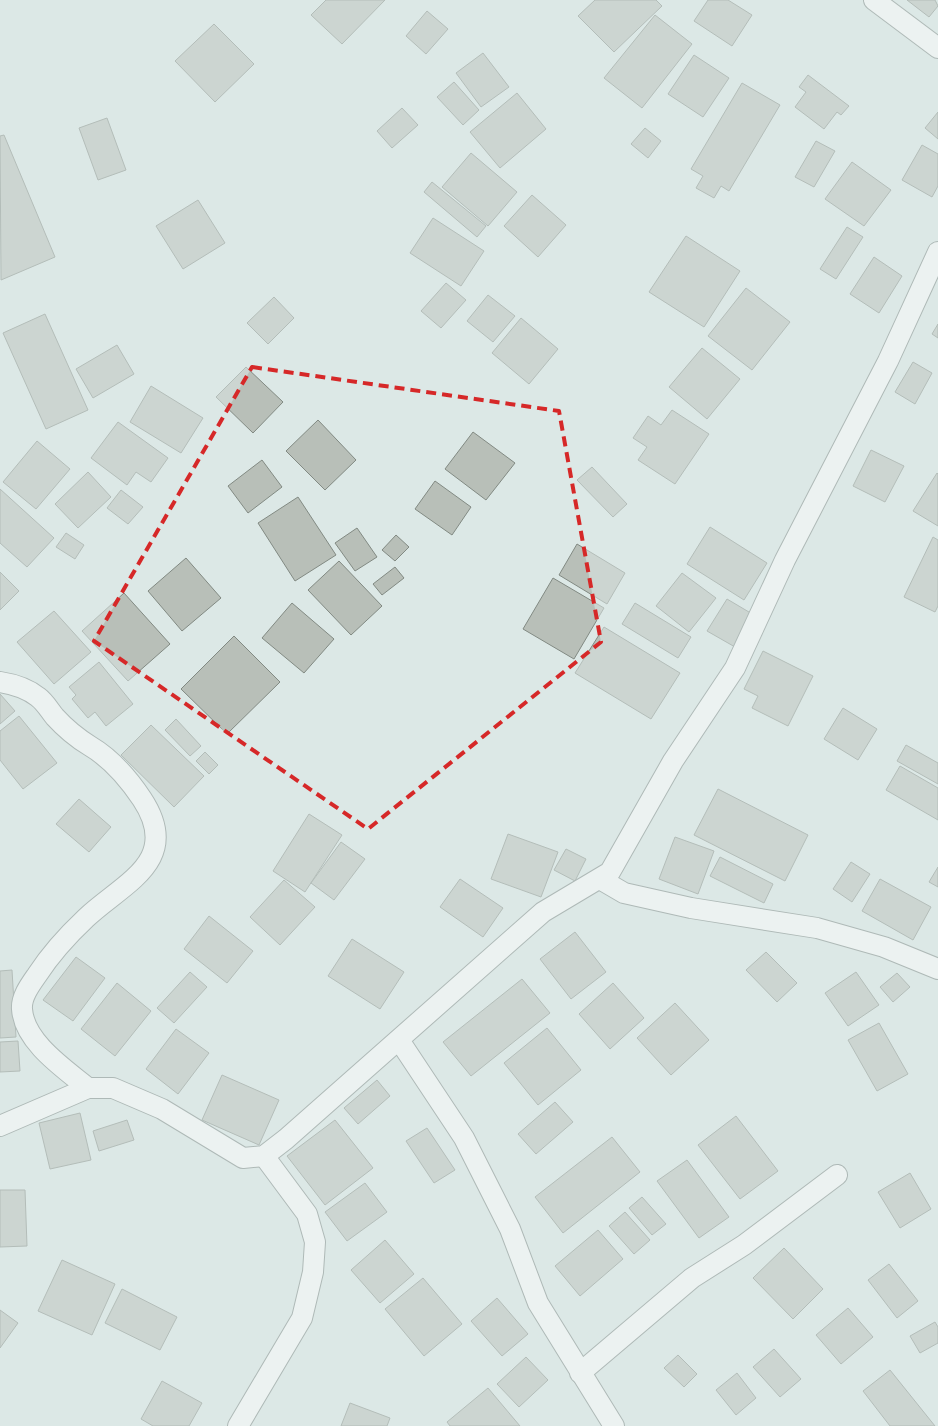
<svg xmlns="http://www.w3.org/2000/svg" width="938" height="1426" font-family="Helvetica,sans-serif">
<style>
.building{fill:#b8bfb8;stroke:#828a83}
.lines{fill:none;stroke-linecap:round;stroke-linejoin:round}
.minor-casing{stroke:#77827f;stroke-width:22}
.minor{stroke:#fff;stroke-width:20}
.marked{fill:none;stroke:#d62828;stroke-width:4;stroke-dasharray:10 6;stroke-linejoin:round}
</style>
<rect width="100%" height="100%" fill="#dce8e6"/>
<g class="building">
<polygon points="326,0 385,0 342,44 311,15"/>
<polygon points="595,0 656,0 662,6 614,52 578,16"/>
<polygon points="708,0 728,0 752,15 732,46 694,21"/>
<polygon points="907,0 935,0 938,6 929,17"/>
<polygon points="427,11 448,29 426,54 406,36"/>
<polygon points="655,15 692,44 642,108 604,78"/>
<polygon points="214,24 254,64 215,102 175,61"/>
<polygon points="483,53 509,87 481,107 456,73"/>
<polygon points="694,55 729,78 703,117 668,94"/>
<polygon points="808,75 849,106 841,115 837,112 824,129 795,107 806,92 799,87"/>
<polygon points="454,82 479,110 463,125 437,97"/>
<polygon points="742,83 780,105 729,191 721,186 714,198 696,188 703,176 691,169"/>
<polygon points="517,93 546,129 500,168 470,132"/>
<polygon points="402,108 418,125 392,148 377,131"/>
<polygon points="938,112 938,139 925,128"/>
<polygon points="107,118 126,170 98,180 79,128"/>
<polygon points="645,128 661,141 648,158 631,144"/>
<polygon points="4,135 55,257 1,280 0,136"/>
<polygon points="816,141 835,151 814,187 795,177"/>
<polygon points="922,145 938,154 938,186 932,197 902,180"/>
<polygon points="471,153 517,192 488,226 442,187"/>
<polygon points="852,162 891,190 864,226 825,199"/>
<polygon points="432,182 486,226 477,237 424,192"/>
<polygon points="532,195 566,225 538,257 504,226"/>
<polygon points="198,200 225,243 183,269 156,226"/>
<polygon points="433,218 484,251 461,286 410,253"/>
<polygon points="847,227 863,237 836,279 820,269"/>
<polygon points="686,236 740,271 704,327 649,292"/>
<polygon points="874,257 902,276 879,313 850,294"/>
<polygon points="446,283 466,300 441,328 421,311"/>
<polygon points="746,288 790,322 752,370 708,336"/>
<polygon points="488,295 515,316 493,342 467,321"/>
<polygon points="274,297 294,318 268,344 247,323"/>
<polygon points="45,314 88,410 46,429 3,333"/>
<polygon points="521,318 558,349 529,384 492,353"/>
<polygon points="938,324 938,338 932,334"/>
<polygon points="117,345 134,374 93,398 76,369"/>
<polygon points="702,348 740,379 707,419 669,387"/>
<polygon points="913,362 932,373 915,404 895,392"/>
<polygon points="246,367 283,402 253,433 216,397"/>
<polygon points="151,386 203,418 181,453 130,422"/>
<polygon points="672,410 709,434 675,484 638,460 647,447 633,438 648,416 661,425"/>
<polygon points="318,420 356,460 325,490 286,451"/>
<polygon points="118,422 168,458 151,482 136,472 127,485 91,458"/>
<polygon points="473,432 515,463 486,500 445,469"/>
<polygon points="37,441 70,469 36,509 3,482"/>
<polygon points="871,450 904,466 885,502 853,486"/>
<polygon points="262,460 282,487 248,513 228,486"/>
<polygon points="592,467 627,504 613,517 577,480"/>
<polygon points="88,472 111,497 78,528 55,504"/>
<polygon points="937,473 938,474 938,526 913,511"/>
<polygon points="435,481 471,507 452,535 415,509"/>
<polygon points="0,489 54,538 27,567 0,543"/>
<polygon points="121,490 143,507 128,524 107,508"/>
<polygon points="298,497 336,555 295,581 258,523"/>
<polygon points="710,527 767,563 744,600 687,564"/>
<polygon points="357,528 377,557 355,571 335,543"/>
<polygon points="66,533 84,545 75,559 56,547"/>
<polygon points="396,535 409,547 395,561 382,550"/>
<polygon points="933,537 938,540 938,606 935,612 904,597"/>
<polygon points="577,544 625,573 607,604 559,575"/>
<polygon points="186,558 221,598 182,631 148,591"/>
<polygon points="339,561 382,606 351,635 308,590"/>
<polygon points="395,567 404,578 382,595 373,584"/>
<polygon points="0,572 19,591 0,610"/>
<polygon points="682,573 716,598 689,632 656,606"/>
<polygon points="553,578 604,608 574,659 523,629"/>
<polygon points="124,593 170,644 128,681 82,631"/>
<polygon points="727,599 754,615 735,647 707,631"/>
<polygon points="292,603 334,639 304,673 262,638"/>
<polygon points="635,603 691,637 678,658 622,624"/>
<polygon points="54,611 91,652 54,684 17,642"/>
<polygon points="604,627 680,673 651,719 575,673"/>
<polygon points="234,636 280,682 227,734 181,689"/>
<polygon points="763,651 813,676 788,726 752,708 758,696 744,689"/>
<polygon points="99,662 133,704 106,726 95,712 88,718 72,699 76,695 69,687"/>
<polygon points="0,694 15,711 0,724"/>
<polygon points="843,708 877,729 858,760 824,739"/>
<polygon points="19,716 57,763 23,789 0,760 0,731"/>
<polygon points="176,719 201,746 190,756 165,730"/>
<polygon points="151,725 204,776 174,807 121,755"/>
<polygon points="906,745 938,763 938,784 897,761"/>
<polygon points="205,752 218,765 209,774 196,761"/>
<polygon points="900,766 938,788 938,820 886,790"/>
<polygon points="718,789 808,835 785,881 694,835"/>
<polygon points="79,799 111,827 89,852 56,824"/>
<polygon points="309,814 342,835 305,892 273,871"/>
<polygon points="508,834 558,852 541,897 491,879"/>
<polygon points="675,837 714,851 698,894 659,879"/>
<polygon points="341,842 365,859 334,900 311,883"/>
<polygon points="566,849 586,859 575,881 554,870"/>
<polygon points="720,857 773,884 764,903 710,876"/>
<polygon points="851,862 870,874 852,902 833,889"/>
<polygon points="938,867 938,887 929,882"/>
<polygon points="460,879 503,908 483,937 440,907"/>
<polygon points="880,879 931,907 913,940 862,911"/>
<polygon points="284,880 315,907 280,945 250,917"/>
<polygon points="209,916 253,951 227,983 184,949"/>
<polygon points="575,932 606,972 571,999 540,959"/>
<polygon points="352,939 404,972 380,1009 328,976"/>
<polygon points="766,952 797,983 777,1002 746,970"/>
<polygon points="76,957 105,978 73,1021 43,1000"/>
<polygon points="12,970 16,1037 0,1038 0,971"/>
<polygon points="190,972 207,987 174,1023 157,1008"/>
<polygon points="856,972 879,1005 848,1026 825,993"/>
<polygon points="897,973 910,987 893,1002 880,987"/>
<polygon points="522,979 550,1013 471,1076 443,1042"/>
<polygon points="117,983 151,1011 115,1056 81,1029"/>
<polygon points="613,983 644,1018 610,1049 579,1014"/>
<polygon points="675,1003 709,1040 671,1075 637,1038"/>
<polygon points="879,1023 908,1074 877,1091 848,1040"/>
<polygon points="547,1028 581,1070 538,1105 504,1063"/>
<polygon points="176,1029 209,1053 178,1094 146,1069"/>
<polygon points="18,1041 20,1071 0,1072 0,1042"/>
<polygon points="222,1075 279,1100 259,1145 202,1120"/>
<polygon points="377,1080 390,1096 358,1124 344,1108"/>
<polygon points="555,1102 573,1122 536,1154 518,1134"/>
<polygon points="80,1113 91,1160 50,1169 39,1123"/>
<polygon points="736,1116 778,1171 740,1199 698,1145"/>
<polygon points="127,1120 134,1140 99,1151 93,1131"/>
<polygon points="335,1120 373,1168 325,1205 287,1156"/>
<polygon points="427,1128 455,1170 434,1183 406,1141"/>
<polygon points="612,1137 640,1172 563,1233 535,1197"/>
<polygon points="687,1160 729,1217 699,1238 657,1181"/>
<polygon points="910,1173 931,1209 900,1228 878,1192"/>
<polygon points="365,1183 387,1212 347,1241 325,1212"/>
<polygon points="0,1190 25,1190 27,1246 0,1247"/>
<polygon points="642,1197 666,1224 652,1235 629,1208"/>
<polygon points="625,1212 650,1240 634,1254 609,1226"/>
<polygon points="598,1230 623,1259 580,1296 555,1266"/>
<polygon points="385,1240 414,1274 380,1303 351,1270"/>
<polygon points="784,1248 823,1289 793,1319 753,1278"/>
<polygon points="62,1260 115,1284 92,1335 38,1311"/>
<polygon points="889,1264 918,1301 897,1318 868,1280"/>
<polygon points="423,1278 462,1324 424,1356 385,1309"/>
<polygon points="122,1289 177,1317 160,1350 105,1323"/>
<polygon points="497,1298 528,1334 502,1356 471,1321"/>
<polygon points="848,1308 873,1337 841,1364 816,1335"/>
<polygon points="0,1310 18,1323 0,1348"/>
<polygon points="935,1322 938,1327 938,1343 920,1353 910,1336"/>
<polygon points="774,1349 801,1379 780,1397 753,1367"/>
<polygon points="678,1355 697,1374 684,1387 664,1368"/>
<polygon points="526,1357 548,1380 519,1407 497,1384"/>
<polygon points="890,1370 935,1426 890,1426 863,1391"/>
<polygon points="737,1373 756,1398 736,1415 716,1390"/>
<polygon points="162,1381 202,1403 189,1426 153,1426 141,1419"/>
<polygon points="488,1388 520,1426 450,1426 447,1422"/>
<polygon points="350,1403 390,1418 387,1426 341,1426"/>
</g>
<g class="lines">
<g class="minor-casing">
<g id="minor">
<polyline points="874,0 938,48"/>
<path d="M0,682C13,684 27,688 38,697C45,702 50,711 55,717C65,728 77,738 90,746C112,759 128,778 142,799C183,861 123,883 86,918C69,934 50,955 37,975C30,985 21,997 22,1009C24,1042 65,1069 88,1088"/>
<polyline points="600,879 624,893 691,908 817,928 884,947 938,969"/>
<polyline points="399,1040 464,1138 510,1229 538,1303 614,1426"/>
<polyline points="0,1126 88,1088 113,1088 162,1109 243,1158 264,1156 286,1139 543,912 610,872 673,761 735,668 785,560 888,361 938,252"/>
<polyline points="580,1373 692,1278 744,1245 837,1175"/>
<polyline points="238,1426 302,1318 313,1272 315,1242 307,1214 264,1156"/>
</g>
</g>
<use href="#minor" class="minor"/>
</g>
<path d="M0 0H938V1426H0ZM252,367L559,411L601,642L368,829L94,641Z" fill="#dce8e6" fill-opacity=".55" fill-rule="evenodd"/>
<path class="marked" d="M252,367L559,411L601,642L368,829L94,641Z"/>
</svg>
